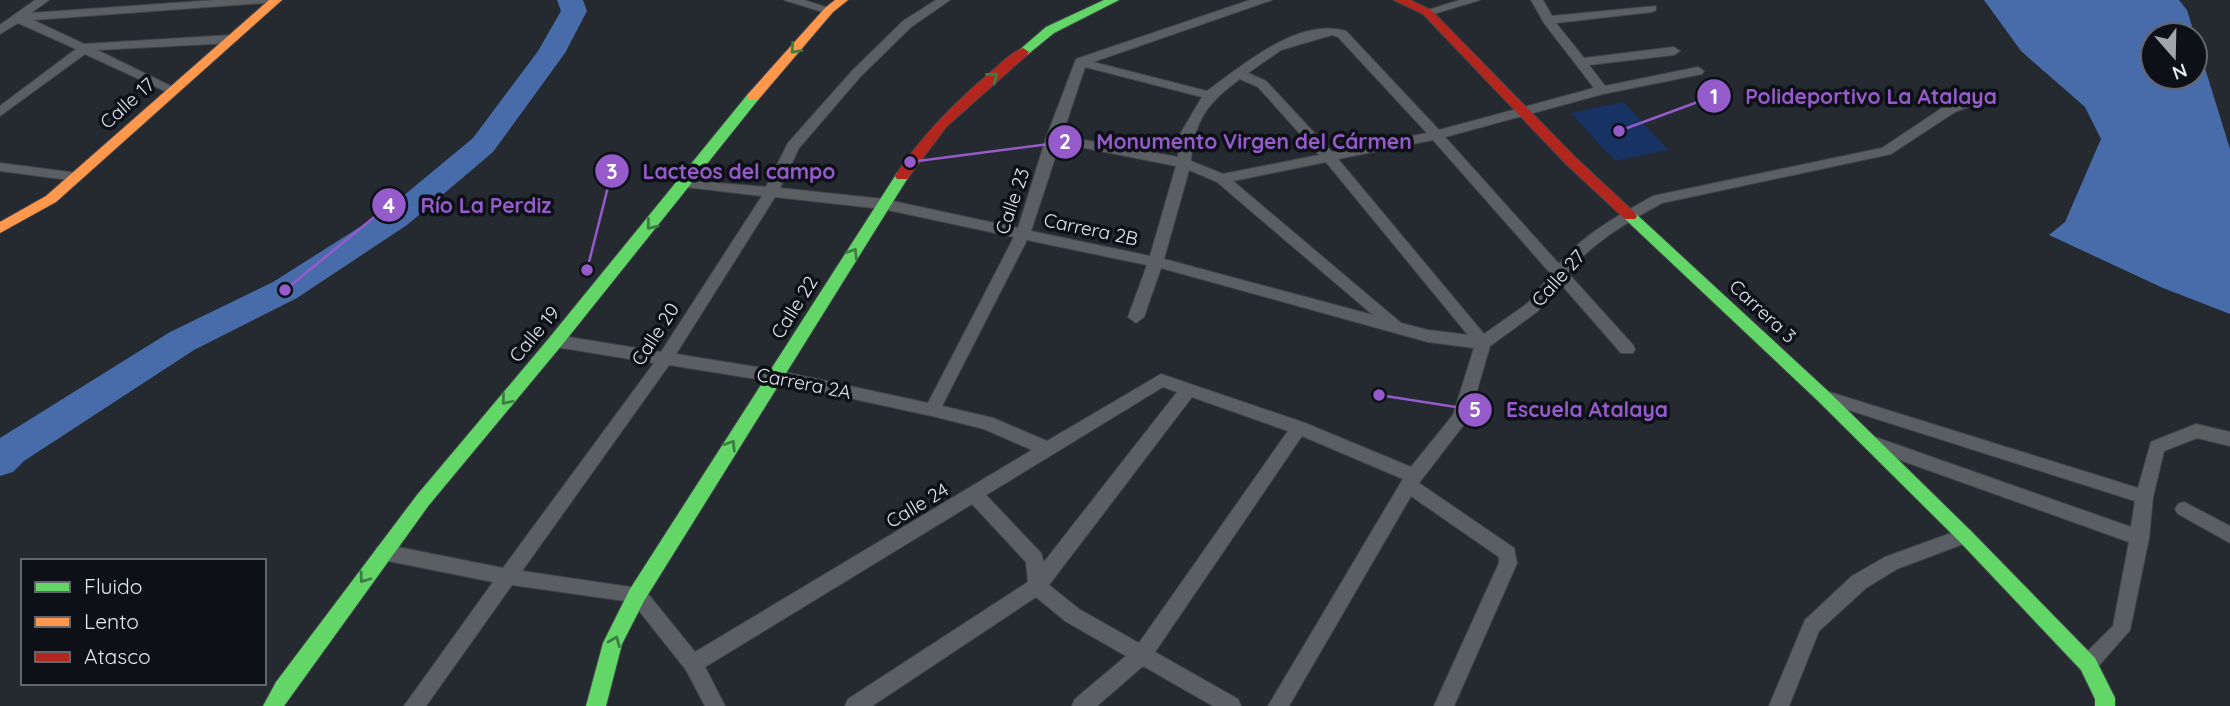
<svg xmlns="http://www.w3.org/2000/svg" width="2230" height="706" font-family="Quicksand,sans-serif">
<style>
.green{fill:#163363}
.water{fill:#486ba9;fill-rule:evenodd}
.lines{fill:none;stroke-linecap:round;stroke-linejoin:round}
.river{fill:#486ba9;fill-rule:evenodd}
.street-casing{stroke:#41454a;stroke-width:2}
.fast-casing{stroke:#41454a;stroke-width:2}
.slow-casing{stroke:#41454a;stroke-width:2}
.jam-casing{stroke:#41454a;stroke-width:2}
.street{fill:#5b5f64;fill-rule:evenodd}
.fast{fill:#63d668;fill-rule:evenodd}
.slow{fill:#ff974d;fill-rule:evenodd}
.jam{fill:#b3261e;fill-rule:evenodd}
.oneway{stroke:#3c7d43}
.labels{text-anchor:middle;stroke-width:7;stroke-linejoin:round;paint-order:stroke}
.street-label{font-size:19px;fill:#e3e7f0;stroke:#0d1016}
.leader{fill:none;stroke:#955bcb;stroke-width:2.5}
.callout-dot{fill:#955bcb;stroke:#0d1016;stroke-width:2.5}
.mark-label{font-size:21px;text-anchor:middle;font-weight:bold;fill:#fff}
.callout-label{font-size:21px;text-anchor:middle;font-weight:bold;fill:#955bcb;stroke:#0d1016;stroke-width:7;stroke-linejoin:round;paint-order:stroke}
</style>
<rect width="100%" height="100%" fill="#252930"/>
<polygon class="green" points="1623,102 1669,150 1615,161 1571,113"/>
<path class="water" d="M1984,0H2179L2187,10L2230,149V314L2163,288L2049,235L2065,222L2101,139L2085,107L2021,51ZM2153,35H2195V77H2153Z"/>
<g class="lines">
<polygon class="river" points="557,0 583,0 587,11 565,53 493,152 407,225 297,298 194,350 24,461 13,472 0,476 0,438 170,332 273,282 385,211 473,138 538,51 561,11"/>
<g class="street-casing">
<g id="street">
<polygon points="35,0 49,0 31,13 216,0 270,0 264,3 33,20 84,44 231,35 237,39 231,43 97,50 179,90 173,94 169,93 85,54 0,116 0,106 76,49 18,23 0,34 0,25"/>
<polygon points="784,0 804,0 835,10 829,14"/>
<path d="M936,0H950L911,27L860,77L799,148L780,188L883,199L1018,228L1046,138L1076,59L1250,0H1272L1093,62L1207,91C1243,65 1298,17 1346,31L1439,130L1594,88L1544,23L1531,0H1543L1552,16L1656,6V10L1652,12L1556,23L1584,58L1674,47L1680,51L1674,55L1589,65L1605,86L1698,67L1704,71L1702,74L1603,94L1445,137L1559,264C1582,235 1621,214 1653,196L1882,148L1945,106L1988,93L1994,97L1955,112L1891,154L1662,203C1629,221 1591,243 1568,273L1633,345L1635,349L1633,353H1621L1560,283L1538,311L1490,346L1469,418L1419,483L1514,548L1517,563L1454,706H1434L1499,563V557L1411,496L1289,706H1268L1403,479L1302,436L1155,652L1238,699L1241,706H1213L1143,666L1097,706H1072L1075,699L1126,656L1065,621L1036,597L872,706H845L848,699L1028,582L1026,562L972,504L705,667L725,706H705L686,670L632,602L512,585L426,706H404L493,582L383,560L377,557L374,552L377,547L383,544L503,568L654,363L556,347L548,341L550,337L556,335L661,352L762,196L685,187L680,186L678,183L680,180L766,187L788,143L852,71L903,21ZM1332,35L1338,37L1427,133L1332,152L1266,81L1248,73L1281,50ZM1085,67L1202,97L1179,136L1178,157L1062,136ZM1240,79L1258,87L1319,155L1223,174L1191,161C1194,120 1208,102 1240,79ZM1433,140L1551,274L1528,303L1484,334L1338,159ZM1060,143L1176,166L1150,256L1031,231ZM1326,162L1468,335L1428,330L1401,323L1233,181ZM1189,170L1217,182L1373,315L1164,259ZM775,197L883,209L1014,237L928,403L775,370L676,354ZM1027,240L1147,265L1128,317L1136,323L1144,317L1161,268L1428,342L1474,348L1453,415L1411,467L1305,423L1161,374L1047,441L993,418L942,406ZM669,365L775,382L932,416L984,429L1032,450L695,652L644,589L522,571ZM1163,387L1177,392L1044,562L1041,553L986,495ZM1192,397L1288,431L1139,643L1079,609L1049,585Z"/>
<polygon points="1460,0 1480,0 1427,16 1421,12"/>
<polygon points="0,163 77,173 84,177 77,181 0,171"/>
<polygon points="1823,390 2138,488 2151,442 2196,424 2230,432 2230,446 2197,438 2164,451 2153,497 2149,538 2130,630 2095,670 2088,673 2081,670 2078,664 2081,658 2113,626 2129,542 1869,449 1867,444 1869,439 1875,437 2131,527 2135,501 1817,400 1815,396 1817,392"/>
<polygon points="2184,502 2230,526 2230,543 2178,514 2175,509 2178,504"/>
<polygon points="1965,528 1971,531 1974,536 1971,541 1897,569 1866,588 1819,631 1789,706 1769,706 1805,620 1852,576 1885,557"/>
</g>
</g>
<g class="fast-casing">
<g id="fast">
<polygon points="1104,0 1119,0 1054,33 1027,55 1023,56 1017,52 1046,27"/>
<polygon points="753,93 758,94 758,100 562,345 429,505 284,706 263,706 276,682 417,495 550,337 748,94"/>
<polygon points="902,172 909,176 644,601 622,644 606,706 586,706 603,643 630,589 897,173"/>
<polygon points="1630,211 1635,213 1829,392 1971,531 2095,658 2115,698 2115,706 2095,706 2095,699 2081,670 1959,541 1817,400 1625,219 1623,216"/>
</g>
</g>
<g class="slow-casing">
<g id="slow">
<polygon points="269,0 282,0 56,202 0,233 0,222 46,196"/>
<polygon points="835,0 848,0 833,12 758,100 748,100 748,94 825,8"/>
</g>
</g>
<g class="jam-casing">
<g id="jam">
<polygon points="1394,0 1410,0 1431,10 1576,158 1635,213 1637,216 1635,219 1625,219 1566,164 1423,14"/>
<path d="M1023,48L1029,52L1027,55L947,126L907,179H897L895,176C922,135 955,102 992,71C1001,63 1012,52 1023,48Z"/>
</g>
</g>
<use href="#street" class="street"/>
<use href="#fast" class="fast"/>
<use href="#slow" class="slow"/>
<use href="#jam" class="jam"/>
</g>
<defs><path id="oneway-chevron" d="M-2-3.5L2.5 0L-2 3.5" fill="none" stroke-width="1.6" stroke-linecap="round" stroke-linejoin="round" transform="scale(1.75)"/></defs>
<g class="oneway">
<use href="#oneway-chevron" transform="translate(795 49) rotate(131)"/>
<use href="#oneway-chevron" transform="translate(993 77) rotate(-39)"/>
<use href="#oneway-chevron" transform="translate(651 225) rotate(129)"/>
<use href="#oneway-chevron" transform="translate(853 253) rotate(-58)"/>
<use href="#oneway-chevron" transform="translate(506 400) rotate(130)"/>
<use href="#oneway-chevron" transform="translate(731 445) rotate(-58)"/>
<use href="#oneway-chevron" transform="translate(364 578) rotate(126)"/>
<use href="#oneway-chevron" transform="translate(615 641) rotate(-68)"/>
</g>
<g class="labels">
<g class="street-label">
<text transform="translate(127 103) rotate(-42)" y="7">Calle 17</text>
<text transform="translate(1012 201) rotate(-71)" y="7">Calle 23</text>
<text transform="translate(1091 229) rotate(12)" y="7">Carrera 2B</text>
<text transform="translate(1558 278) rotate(-48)" y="7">Calle 27</text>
<text transform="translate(794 307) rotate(-58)" y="7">Calle 22</text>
<text transform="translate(1763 311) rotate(43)" y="7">Carrera 3</text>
<text transform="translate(534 334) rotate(-50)" y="7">Calle 19</text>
<text transform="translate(655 334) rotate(-57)" y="7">Calle 20</text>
<text transform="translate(804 383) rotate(11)" y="7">Carrera 2A</text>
<text transform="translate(917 505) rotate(-31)" y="7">Calle 24</text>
</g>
</g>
<path class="leader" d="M1619 131L1714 96M910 162L1065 142M587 270L612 171M285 290L389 205M1379 395L1475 410"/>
<g class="callout-dot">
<circle cx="1619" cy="131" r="7"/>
<circle cx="910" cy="162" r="7"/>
<circle cx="587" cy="270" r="7"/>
<circle cx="285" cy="290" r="7"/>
<circle cx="1379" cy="395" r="7"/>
<circle cx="1714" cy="96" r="18"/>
<circle cx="1065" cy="142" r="18"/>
<circle cx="612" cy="171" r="18"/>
<circle cx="389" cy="205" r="18"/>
<circle cx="1475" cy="410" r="18"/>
</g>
<g class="mark-label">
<text x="1714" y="104">1</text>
<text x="1065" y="149">2</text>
<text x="612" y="179">3</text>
<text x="389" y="213">4</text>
<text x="1475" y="417">5</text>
</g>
<g class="callout-label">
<text x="1871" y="104">Polideportivo La Atalaya</text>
<text x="1254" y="149">Monumento Virgen del Cármen</text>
<text x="739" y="179">Lacteos del campo</text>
<text x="486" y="213">Río La Perdiz</text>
<text x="1587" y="417">Escuela Atalaya</text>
</g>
<rect x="21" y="559" width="245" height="126" fill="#0d1016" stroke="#63666d" stroke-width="2"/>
<rect x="35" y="582" width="35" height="10" fill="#63d668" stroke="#63666d" stroke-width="2"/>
<text x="84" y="594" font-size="21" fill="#e3e7f0">Fluido</text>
<rect x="35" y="617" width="35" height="10" fill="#ff974d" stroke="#63666d" stroke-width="2"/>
<text x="84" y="629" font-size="21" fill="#e3e7f0">Lento</text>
<rect x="35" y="652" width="35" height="10" fill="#b3261e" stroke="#63666d" stroke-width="2"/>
<text x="84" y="664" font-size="21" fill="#e3e7f0">Atasco</text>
<g transform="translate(2174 56) rotate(160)"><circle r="33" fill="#0d1016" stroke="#63666d" stroke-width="2"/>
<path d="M0-5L12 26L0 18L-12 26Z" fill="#a0a4ad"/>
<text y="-10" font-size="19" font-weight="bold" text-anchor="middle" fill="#e3e7f0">N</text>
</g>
</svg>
